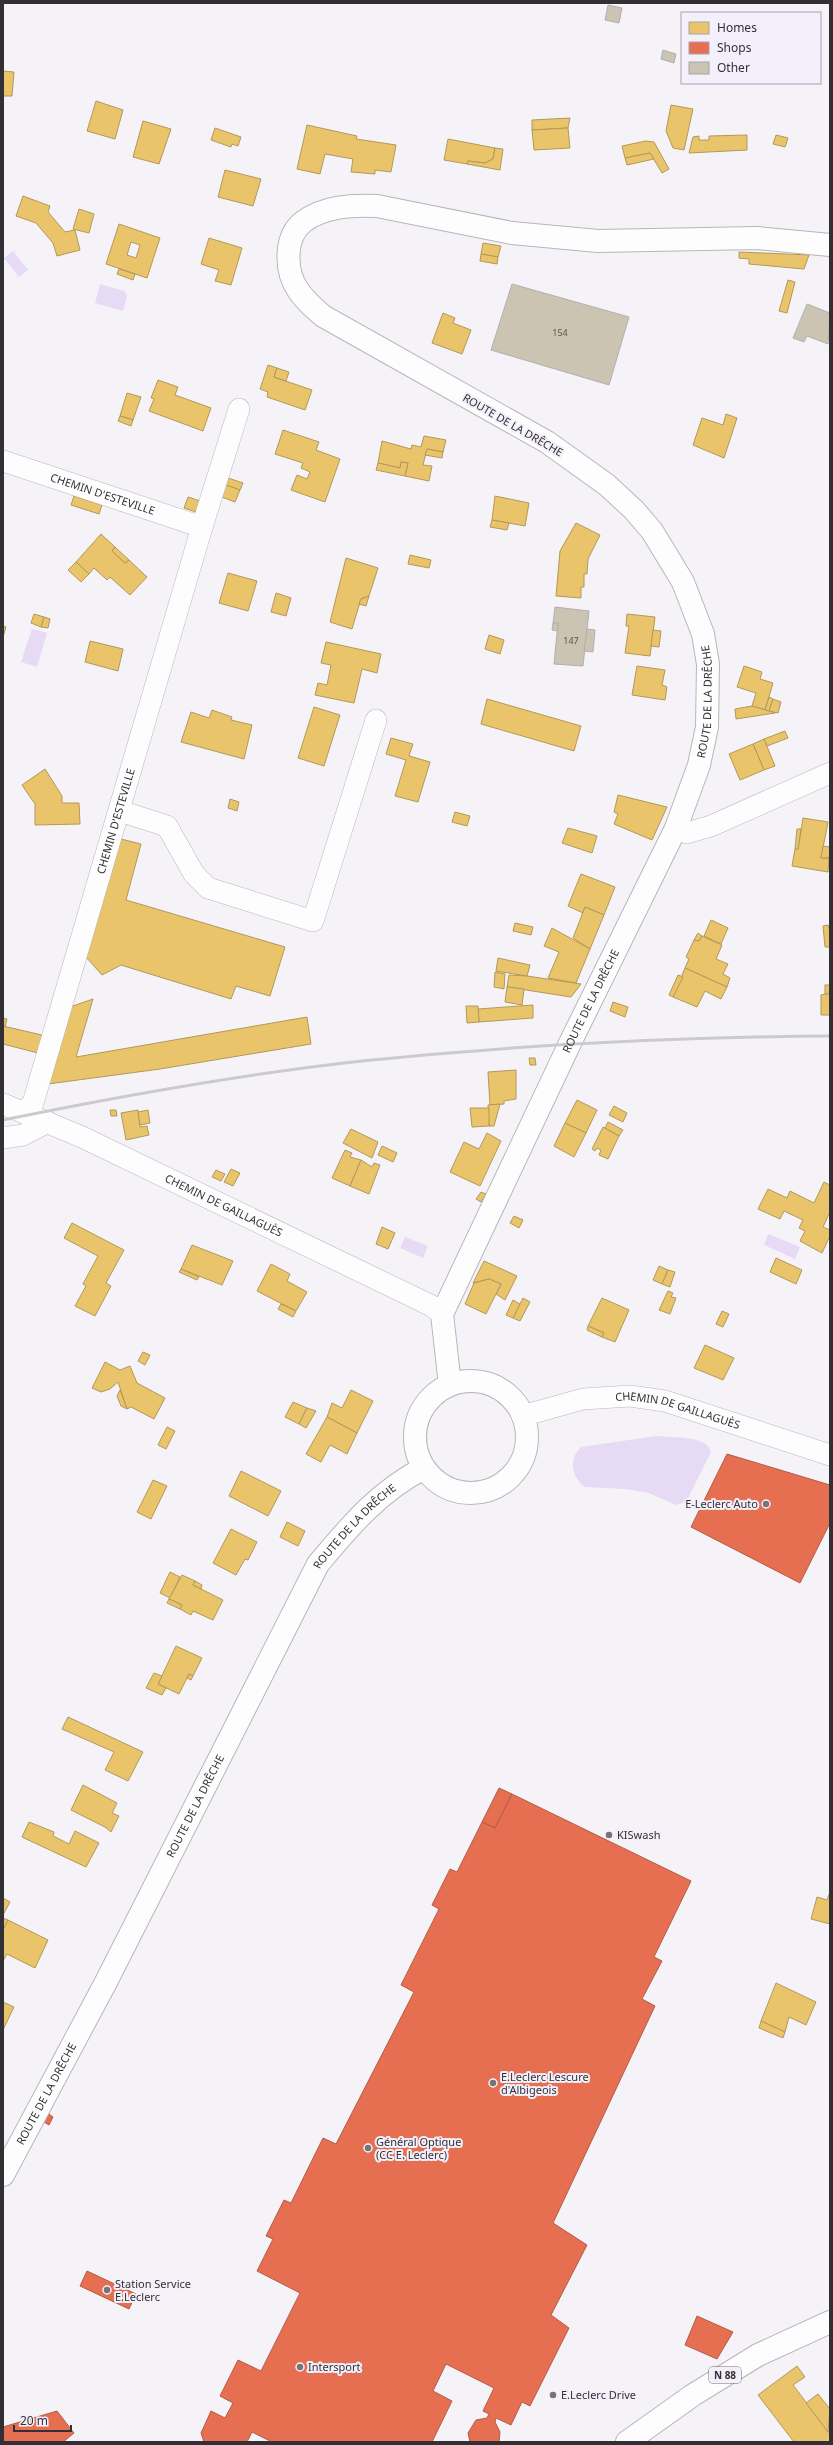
<svg xmlns="http://www.w3.org/2000/svg" width="833" height="2445" font-family="'Noto Sans',sans-serif">
<style>
.water{fill:#e6daf4}
.homes{fill:#e9c46a;stroke:#b2985a;fill-rule:evenodd}
.shops{fill:#e76f51;stroke:#b15c48}
.building{fill:#cbc4b3;stroke:#b1b0b0}
.lines{fill:none;stroke-linecap:round;stroke-linejoin:round}
.street-casing{stroke:#b7b6ba;stroke-width:22}
.secondary-casing{stroke:#b7b6ba;stroke-width:24}
.primary-casing{stroke:#b7b6ba;stroke-width:24}
.street{stroke:#fefdfe;stroke-width:21}
.secondary{stroke:#fefdfe;stroke-width:22}
.primary{stroke:#fefdfe;stroke-width:22}
.rail{stroke:#cbcbcc;stroke-width:3}
.poi-dot{fill:#767479;stroke:#f4f0fb;stroke-width:1.5}
.labels{text-anchor:middle;stroke-width:4;stroke-linejoin:round;paint-order:stroke}
.number-label{font-size:9px;fill:#585554}
.shield{fill:#f4f0fb;stroke:#6c6a70;stroke-width:1}
.shield-label{font-size:10px;font-weight:bold;fill:#323034}
.street-label{font-size:11px;fill:#323034;stroke:#f4f0fb}
.poi-label{font-size:11px;fill:#323034;stroke:#f4f0fb;text-anchor:start}
</style>
<rect width="100%" height="100%" fill="#f5f3f8"/>
<g class="water">
<polygon points="13,251 28,270 19,277 4,258"/>
<polygon points="100,284 124,291 127,296 123,311 95,303"/>
<polygon points="32,629 47,633 37,667 21,662"/>
<polygon points="768,1234 800,1247 795,1259 764,1245"/>
<polygon points="405,1237 428,1246 423,1258 400,1248"/>
<path d="M656,1436C671,1438 708,1435 711,1452L688,1498L683,1503L676,1505L649,1493L625,1489L585,1487C572,1477 568,1460 581,1447Z"/>
</g>
<g class="homes">
<polygon points="3,71 14,72 12,96 3,96"/>
<polygon points="96,101 123,110 115,139 87,131"/>
<polygon points="671,105 693,109 684,150 673,148 666,131"/>
<polygon points="570,118 568,128 532,130 532,120"/>
<polygon points="143,121 171,129 159,164 133,157"/>
<polygon points="307,125 357,136 356,139 396,145 391,172 375,170 375,174 351,172 353,159 325,154 320,174 297,169"/>
<polygon points="215,128 241,137 238,146 232,144 231,147 211,140"/>
<polygon points="568,128 570,148 534,150 532,130"/>
<polygon points="747,135 747,150 689,153 693,137 699,136 699,140 709,140 709,136"/>
<polygon points="776,135 788,138 785,147 773,144"/>
<polygon points="448,139 495,148 493,159 485,163 468,161 467,164 444,160"/>
<polygon points="646,141 654,142 669,169 662,173 650,153 625,158 622,146"/>
<polygon points="495,148 503,149 500,170 467,164 468,161 485,163 493,159"/>
<polygon points="650,153 654,159 627,165 625,158"/>
<polygon points="225,170 261,179 253,206 218,197"/>
<polygon points="23,196 50,206 48,212 65,232 75,230 80,250 57,256 53,243 36,223 16,216"/>
<polygon points="79,209 94,214 89,233 73,229"/>
<path d="M119,224L160,238L147,278L106,264ZM131,242L140,245L136,258L127,255Z"/>
<polygon points="209,238 242,248 231,285 215,281 219,270 201,264"/>
<polygon points="483,243 501,246 498,257 481,254"/>
<polygon points="739,252 809,255 804,269 749,264 749,259 739,258"/>
<polygon points="481,254 498,257 497,264 480,261"/>
<polygon points="119,269 135,274 133,280 117,274"/>
<polygon points="788,280 795,282 787,313 779,311"/>
<polygon points="443,313 455,318 453,323 471,330 462,354 432,343"/>
<polygon points="268,365 277,368 274,377 312,390 305,410 267,397 268,392 260,389"/>
<polygon points="277,368 289,372 286,381 274,377"/>
<polygon points="158,380 178,387 175,395 211,408 203,431 149,411 154,399 151,398"/>
<polygon points="127,393 141,397 133,420 120,416"/>
<polygon points="726,414 737,418 724,458 693,445 702,418 723,425"/>
<polygon points="120,416 133,420 131,426 118,421"/>
<polygon points="283,430 319,442 316,450 340,459 325,502 291,490 297,475 307,479 310,472 301,468 303,463 275,454"/>
<polygon points="424,436 446,440 443,452 427,449 423,465 432,466 429,481 405,476 408,463 401,462 400,468 378,463 382,441 411,449 412,445 421,447"/>
<polygon points="427,449 443,452 442,458 425,455"/>
<polygon points="401,462 408,463 405,476 376,470 378,463 400,468"/>
<polygon points="228,478 243,483 240,490 226,485"/>
<polygon points="226,485 240,490 235,502 222,497"/>
<polygon points="74,496 102,505 99,514 71,505"/>
<polygon points="495,496 529,503 525,526 492,520"/>
<polygon points="188,497 200,501 196,512 184,508"/>
<polygon points="492,520 509,523 507,530 490,527"/>
<polygon points="576,523 600,535 588,559 587,574 584,574 584,587 581,587 581,598 556,596 560,551"/>
<polygon points="101,534 115,547 112,551 125,563 129,560 147,577 130,595 110,577 107,580 94,568 89,574 76,562"/>
<polygon points="115,547 129,560 125,563 112,551"/>
<polygon points="410,555 431,560 429,568 408,564"/>
<polygon points="346,558 378,568 369,596 361,599 352,629 330,622"/>
<polygon points="76,562 89,574 81,582 68,570"/>
<polygon points="228,573 257,581 248,611 219,603"/>
<polygon points="276,593 291,598 286,616 271,612"/>
<polygon points="369,596 366,606 359,604 361,599"/>
<polygon points="34,614 44,617 41,627 31,623"/>
<polygon points="627,614 655,617 650,656 625,653 629,626 626,626"/>
<polygon points="44,617 50,619 48,628 41,627"/>
<polygon points="3,626 6,627 3,637"/>
<polygon points="653,630 661,631 659,647 651,646"/>
<polygon points="489,635 504,640 500,654 485,649"/>
<polygon points="90,641 123,649 118,671 85,662"/>
<polygon points="326,642 381,654 377,673 362,669 354,703 315,695 318,683 327,685 331,665 321,663"/>
<polygon points="637,666 665,670 662,685 667,687 665,700 632,695"/>
<polygon points="744,666 762,672 760,679 773,683 765,710 752,706 756,693 737,687"/>
<polygon points="769,697 773,699 769,711 765,710"/>
<polygon points="487,699 581,726 574,751 481,724"/>
<polygon points="773,699 781,702 778,713 769,711"/>
<polygon points="752,706 769,711 775,713 736,719 735,709"/>
<polygon points="314,707 340,715 324,766 298,758"/>
<polygon points="212,710 232,717 231,720 252,725 244,759 181,742 191,712 209,718"/>
<polygon points="785,731 788,738 767,746 764,739"/>
<polygon points="391,738 413,744 409,756 430,762 418,802 395,796 406,760 386,754"/>
<polygon points="764,739 775,766 764,770 753,744"/>
<polygon points="753,744 764,770 740,780 729,754"/>
<polygon points="45,769 62,796 62,803 79,803 80,824 35,825 35,804 22,785"/>
<polygon points="618,795 667,807 652,840 614,824 618,814 614,812"/>
<polygon points="230,799 239,802 237,811 228,808"/>
<polygon points="455,812 470,816 467,826 452,822"/>
<polygon points="803,818 828,822 821,858 829,858 828,872 792,866 795,849 798,849"/>
<polygon points="568,828 597,836 592,853 562,843"/>
<polygon points="797,829 801,829 798,849 795,849"/>
<polygon points="121,839 141,844 126,900 285,947 270,996 236,986 231,999 121,965 102,975 86,957"/>
<polygon points="823,846 830,847 829,858 821,858"/>
<polygon points="581,874 615,887 604,915 585,907 583,913 568,906"/>
<polygon points="585,907 604,915 590,949 573,938"/>
<polygon points="711,920 728,928 721,944 704,936"/>
<polygon points="515,923 533,927 531,935 513,931"/>
<polygon points="828,925 830,930 830,947 825,947 823,926"/>
<polygon points="552,928 590,949 576,983 548,978 559,952 544,946"/>
<polygon points="698,933 702,936 699,941 694,940"/>
<polygon points="702,936 722,945 716,959 728,964 723,974 730,978 727,987 685,968 689,959 686,957 694,940 699,941"/>
<polygon points="498,958 530,965 527,976 496,971"/>
<polygon points="685,968 727,987 721,999 705,991 697,1007 673,997"/>
<polygon points="495,972 505,974 504,989 494,987"/>
<polygon points="509,975 527,976 581,984 571,997 507,987"/>
<polygon points="678,975 683,977 673,997 669,995"/>
<rect x="825" y="985" width="5" height="9"/>
<polygon points="507,987 524,989 522,1005 505,1002"/>
<polygon points="825,994 830,994 830,1015 821,1015 821,995"/>
<polygon points="93,999 76,1057 307,1017 311,1044 160,1069 48,1084 70,1007"/>
<polygon points="613,1002 628,1007 625,1017 610,1011"/>
<polygon points="533,1005 533,1018 479,1022 478,1009"/>
<polygon points="466,1006 478,1006 479,1022 467,1023"/>
<polygon points="3,1018 7,1019 5,1027 3,1026"/>
<polygon points="3,1026 42,1035 38,1053 3,1044"/>
<polygon points="529,1058 535,1058 536,1065 530,1065"/>
<polygon points="516,1070 516,1099 504,1101 504,1104 490,1105 488,1072"/>
<polygon points="577,1100 597,1110 586,1133 565,1123"/>
<polygon points="500,1104 494,1126 489,1126 488,1105"/>
<polygon points="614,1106 627,1113 623,1122 609,1115"/>
<polygon points="470,1108 489,1108 489,1126 472,1127"/>
<polygon points="110,1110 116,1110 117,1116 111,1116"/>
<polygon points="138,1110 140,1127 147,1126 149,1135 126,1140 121,1113"/>
<polygon points="148,1110 150,1123 140,1125 138,1112"/>
<polygon points="608,1122 623,1130 619,1136 605,1128"/>
<polygon points="565,1123 586,1133 574,1157 554,1146"/>
<polygon points="603,1127 619,1136 608,1159 599,1155 601,1150 597,1148 595,1151 592,1149"/>
<polygon points="351,1129 378,1142 372,1158 343,1143"/>
<polygon points="487,1133 501,1141 480,1186 450,1172 464,1142 479,1149"/>
<polygon points="382,1146 397,1153 393,1162 378,1155"/>
<polygon points="345,1150 352,1153 350,1157 361,1160 350,1186 332,1178"/>
<polygon points="361,1160 372,1167 374,1163 380,1165 369,1194 350,1186"/>
<polygon points="231,1169 240,1173 233,1186 224,1182"/>
<polygon points="216,1170 225,1174 221,1181 212,1177"/>
<polygon points="824,1182 830,1185 830,1212 823,1227 830,1230 830,1236 822,1253 800,1241 805,1231 799,1228 803,1220 784,1211 780,1219 758,1209 768,1189 787,1198 790,1191 814,1203"/>
<polygon points="481,1192 486,1194 481,1202 476,1199"/>
<polygon points="514,1216 523,1220 519,1228 510,1223"/>
<polygon points="72,1223 124,1250 106,1283 111,1286 95,1316 75,1306 86,1286 83,1284 98,1256 64,1238"/>
<polygon points="382,1227 395,1233 388,1249 376,1244"/>
<polygon points="192,1245 233,1261 222,1285 181,1269"/>
<polygon points="776,1258 802,1270 796,1284 770,1272"/>
<polygon points="484,1261 517,1276 505,1300 496,1294 501,1284 489,1279 473,1283"/>
<polygon points="271,1264 290,1274 287,1281 307,1292 296,1311 257,1291"/>
<polygon points="659,1266 668,1270 662,1284 653,1280"/>
<polygon points="181,1269 199,1277 197,1280 179,1272"/>
<polygon points="668,1270 675,1272 670,1287 662,1284"/>
<polygon points="489,1279 501,1284 486,1314 465,1304 474,1283"/>
<polygon points="668,1291 673,1293 671,1297 676,1298 670,1314 659,1310"/>
<polygon points="523,1298 530,1302 520,1321 513,1318"/>
<polygon points="602,1298 629,1310 615,1342 602,1337 604,1333 588,1326"/>
<polygon points="513,1300 520,1304 513,1318 506,1315"/>
<polygon points="281,1304 296,1311 293,1317 278,1309"/>
<polygon points="722,1311 729,1314 723,1327 716,1324"/>
<polygon points="588,1326 604,1333 602,1337 587,1330"/>
<polygon points="705,1345 734,1358 723,1380 694,1368"/>
<polygon points="143,1352 150,1355 145,1365 138,1361"/>
<polygon points="105,1362 120,1370 130,1366 137,1383 165,1398 154,1419 131,1407 127,1409 118,1382 110,1389 101,1392 92,1388"/>
<polygon points="120,1390 127,1409 121,1406 117,1396"/>
<polygon points="351,1390 373,1401 357,1433 327,1417 332,1403 342,1408"/>
<polygon points="293,1402 307,1408 299,1424 285,1417"/>
<polygon points="307,1408 316,1411 306,1428 299,1424"/>
<polygon points="327,1417 357,1433 347,1454 330,1445 321,1462 306,1454"/>
<polygon points="167,1427 175,1431 166,1449 158,1445"/>
<polygon points="241,1471 281,1491 268,1516 229,1496"/>
<polygon points="153,1480 167,1486 151,1519 137,1512"/>
<polygon points="287,1522 305,1531 298,1546 280,1537"/>
<polygon points="231,1529 257,1542 248,1560 245,1559 236,1575 213,1563"/>
<polygon points="170,1572 180,1577 170,1598 160,1593"/>
<polygon points="182,1575 195,1581 193,1585 223,1600 213,1620 193,1611 191,1615 180,1609 182,1605 169,1599"/>
<polygon points="195,1581 202,1585 201,1589 193,1585"/>
<polygon points="169,1599 182,1605 180,1609 167,1603"/>
<polygon points="176,1646 202,1658 193,1676 189,1674 179,1694 158,1684"/>
<polygon points="154,1673 162,1676 158,1684 166,1688 162,1695 146,1688"/>
<polygon points="189,1674 193,1676 191,1680 187,1678"/>
<polygon points="68,1717 143,1752 128,1781 105,1770 114,1752 62,1729"/>
<polygon points="83,1785 117,1803 112,1813 119,1816 111,1832 105,1827 71,1810"/>
<polygon points="29,1822 54,1832 53,1836 69,1844 75,1831 99,1843 86,1867 22,1837"/>
<polygon points="830,1892 830,1924 811,1919 817,1897 827,1900"/>
<polygon points="3,1898 10,1902 3,1915"/>
<polygon points="3,1918 8,1920 3,1930"/>
<polygon points="8,1920 48,1940 35,1968 7,1954 3,1961 3,1930"/>
<polygon points="776,1983 816,2002 806,2025 789,2017 785,2032 761,2021"/>
<polygon points="3,2002 14,2007 3,2030"/>
<polygon points="761,2021 785,2032 783,2038 759,2028"/>
<polygon points="797,2366 805,2377 793,2385 830,2434 830,2442 794,2442 758,2395"/>
<polygon points="818,2394 830,2409 828,2432 806,2403"/>
</g>
<g class="shops">
<polygon points="727,1454 830,1485 830,1523 800,1583 691,1527"/>
<polygon points="499,1788 512,1794 495,1828 482,1822"/>
<polygon points="512,1794 691,1881 654,1957 662,1961 642,1999 655,2006 553,2223 587,2245 551,2315 569,2328 530,2406 522,2402 511,2425 496,2418 495,2422 500,2432 499,2442 470,2442 468,2433 476,2420 487,2418 489,2414 483,2411 494,2388 446,2364 433,2391 452,2401 432,2442 272,2442 252,2432 247,2442 204,2442 201,2433 211,2411 225,2418 233,2403 220,2396 238,2360 261,2371 300,2293 257,2271 273,2239 266,2236 284,2200 291,2203 323,2138 336,2144 414,1992 401,1985 439,1909 432,1905 450,1869 457,1872 482,1822 495,1828"/>
<polygon points="49,2114 53,2117 49,2125 44,2122"/>
<polygon points="87,2271 136,2294 129,2309 80,2286"/>
<polygon points="697,2316 733,2332 717,2359 685,2345"/>
<polygon points="57,2411 74,2433 63,2442 3,2442 3,2427"/>
</g>
<g class="building">
<polygon points="608,5 622,8 619,23 605,20"/>
<polygon points="663,50 676,54 674,63 661,59"/>
<polygon points="512,284 629,317 609,385 491,350"/>
<polygon points="807,304 830,313 828,344 807,336 804,342 793,338"/>
<polygon points="555,607 589,611 583,666 554,664 558,623 553,623"/>
<polygon points="553,623 558,623 558,631 552,630"/>
<polygon points="587,629 595,630 593,652 584,651"/>
</g>
<g class="lines">
<g class="street-casing">
<g id="street">
<path id="s1" d="M3,461L202,527"/>
<polyline points="120,811 167,826 194,874 208,888 313,921 376,720"/>
<polyline points="676,828 687,833 711,826 830,773"/>
<path id="s2" d="M3,1104L82,1137L432,1306L442,1314"/>
<path id="s3" d="M25,1111L33,1103L202,527L239,409"/>
<polyline points="3,1138 23,1135 48,1122"/>
<path id="s4" d="M522,1416L583,1399L630,1396L665,1401L830,1455"/>
</g>
</g>
<g class="secondary-casing">
<g id="secondary">
<circle cx="471" cy="1437" r="56"/>
<path id="s5" d="M450,1385L442,1314L570,1043L676,828L699,765L707,727L708,664L703,634L683,582L652,531L634,510L607,485L547,442L323,316C314,308 305,301 298,290C285,271 284,237 303,222C324,206 352,205 377,206L512,233L598,241L757,238L830,245"/>
<path id="s6" d="M3,2175L106,1982L318,1564C351,1525 378,1492 424,1468"/>
</g>
</g>
<g class="primary-casing">
<polyline id="primary" points="627,2442 693,2395 758,2355 830,2322"/>
</g>
<use href="#street" class="street"/>
<use href="#secondary" class="secondary"/>
<use href="#primary" class="primary"/>
<path class="rail" d="M3,1120C121,1096 242,1074 362,1061C518,1045 674,1037 830,1036"/>
</g>
<g class="poi-dot">
<circle cx="766" cy="1504" r="4"/>
<circle cx="609" cy="1835" r="4"/>
<circle cx="493" cy="2083" r="4"/>
<circle cx="368" cy="2148" r="4"/>
<circle cx="107" cy="2290" r="4"/>
<circle cx="300" cy="2367" r="4"/>
<circle cx="553" cy="2395" r="4"/>
</g>
<g class="labels">
<g class="number-label">
<text x="560" y="336">154</text>
<text x="571" y="644">147</text>
</g>
<rect class="shield" x="709" y="2367" width="32" height="16" rx="3"/>
<g class="shield-label">
<text x="725" y="2379">N 88</text>
</g>
<g class="street-label">
<text transform="translate(513 425) rotate(30)" y="4">ROUTE DE LA DRÊCHE</text>
<text dy="4" stroke="none"><textPath href="#s1" startOffset="105">CHEMIN D'ESTEVILLE</textPath></text>
<text dy="4" stroke="none"><textPath href="#s5" startOffset="742">ROUTE DE LA DRÊCHE</textPath></text>
<text dy="4" stroke="none"><textPath href="#s3" startOffset="305">CHEMIN D'ESTEVILLE</textPath></text>
<text dy="4" stroke="none"><textPath href="#s5" startOffset="418">ROUTE DE LA DRÊCHE</textPath></text>
<text dy="4" stroke="none"><textPath href="#s2" startOffset="243">CHEMIN DE GAILLAGUÈS</textPath></text>
<text dy="4" stroke="none"><textPath href="#s4" startOffset="160">CHEMIN DE GAILLAGUÈS</textPath></text>
<text dy="4" stroke="none"><textPath href="#s6" startOffset="740">ROUTE DE LA DRÊCHE</textPath></text>
<text dy="4" stroke="none"><textPath href="#s6" startOffset="416">ROUTE DE LA DRÊCHE</textPath></text>
<text dy="4" stroke="none"><textPath href="#s6" startOffset="92">ROUTE DE LA DRÊCHE</textPath></text>
</g>
<g class="poi-label">
<text x="758" y="1508" text-anchor="end">E-Leclerc Auto</text>
<text x="617" y="1839">KISwash</text>
<text x="501" y="2081">E.Leclerc Lescure<tspan x="501" dy="13">d'Albigeois</tspan></text>
<text x="376" y="2146">Général Optique<tspan x="376" dy="13">(CC E. Leclerc)</tspan></text>
<text x="115" y="2288">Station Service<tspan x="115" dy="13">E.Leclerc</tspan></text>
<text x="308" y="2371">Intersport</text>
<text x="561" y="2399">E.Leclerc Drive</text>
</g>
</g>
<rect width="833" height="2445" fill="none" stroke="#323034" stroke-width="8"/>
<rect x="681" y="12" width="140" height="72" fill="#f4f0fb" stroke="#a6a3ab"/>
<rect x="689" y="22" width="20" height="12" fill="#e9c46a" stroke="#a6a3ab"/>
<text x="717" y="32" font-size="12" fill="#323034">Homes</text>
<rect x="689" y="42" width="20" height="12" fill="#e76f51" stroke="#a6a3ab"/>
<text x="717" y="52" font-size="12" fill="#323034">Shops</text>
<rect x="689" y="62" width="20" height="12" fill="#cbc4b3" stroke="#a6a3ab"/>
<text x="717" y="72" font-size="12" fill="#323034">Other</text>
<path d="M14 2425v6h57v-6" fill="none" stroke="#323034" stroke-width="2"/>
<text x="20" y="2425" font-size="12" fill="#323034" stroke="#f4f0fb" stroke-width="3" paint-order="stroke">20 m</text>
</svg>
